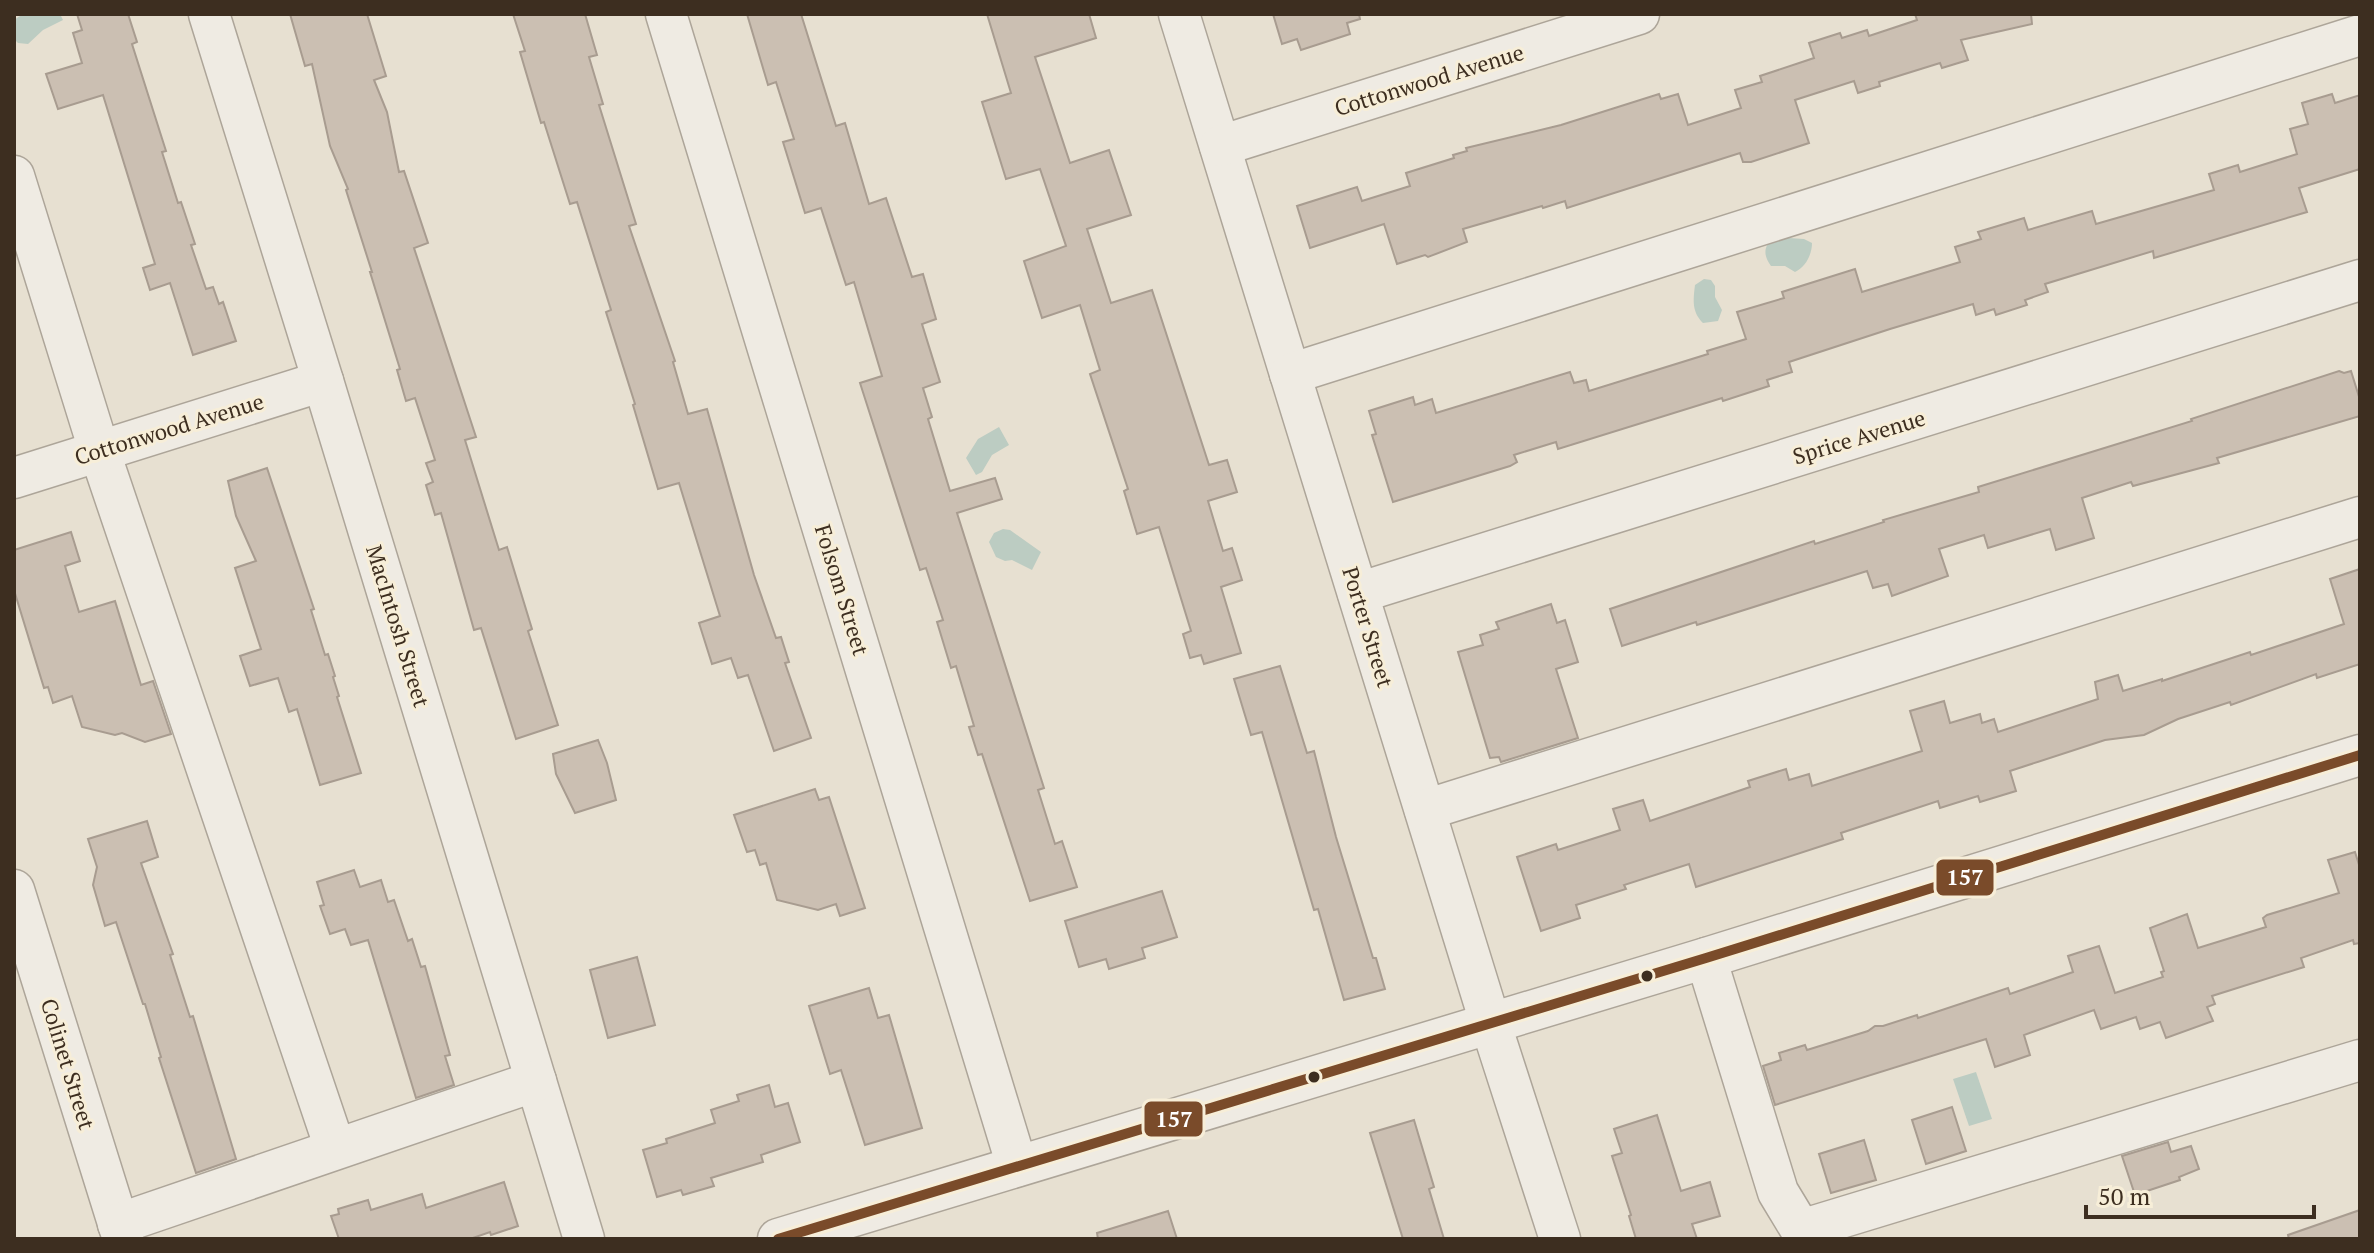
<svg xmlns="http://www.w3.org/2000/svg" width="2374" height="1253" font-family="'PT Serif',serif">
<style>
.water{fill:#bcccc2}
.building{fill:#cbbfb2;stroke:#a89c90;stroke-width:2}
.lines{fill:none;stroke-linecap:round;stroke-linejoin:round}
.minor-casing{stroke:#ada599;stroke-width:43}
.minor{stroke:#efebe3;stroke-width:40}
.bus-1-casing{stroke:#f7eed8;stroke-width:16}
.bus-1{stroke:#7a4b2a;stroke-width:10}
.bus-dot{fill:#3d2e20;stroke:#f7eed8;stroke-width:3}
.labels{text-anchor:middle;stroke-width:6;stroke-linejoin:round;paint-order:stroke}
.street-label{font-size:22px;fill:#3d2e20;stroke:#f7eed8}
.line-badge{stroke:#f7eed8;stroke-width:3}
.badge-label{font-size:22px;text-anchor:middle;font-weight:bold;fill:#fff}
</style>
<rect width="100%" height="100%" fill="#e7e0d1"/>
<g class="water">
<polygon points="23,14 60,14 63,20 43,30 28,44 18,43 14,39 14,20"/>
<path d="M1776,237L1804,239L1812,243C1812,254 1806,267 1795,272L1785,266H1771C1762,254 1764,244 1776,237Z"/>
<path d="M1704,279L1711,280L1715,286V297L1722,310L1718,321L1703,323C1692,312 1693,301 1695,285Z"/>
<polygon points="999,427 1009,445 992,455 982,472 976,475 966,458 978,439"/>
<polygon points="1003,529 1010,530 1041,552 1032,570 1012,560 1005,561 996,557 989,542 994,533"/>
<polygon points="1976,1072 1992,1119 1969,1126 1953,1079"/>
</g>
<g class="building">
<polygon points="77,14 128,14 137,42 132,44 166,151 162,152 178,203 181,202 195,244 191,245 206,289 213,287 219,304 223,302 236,341 193,355 170,283 150,290 143,268 155,264 103,95 58,109 46,74 82,63 73,33 82,30"/>
<polygon points="290,14 367,14 386,76 374,80 387,112 399,172 404,171 428,243 414,248 476,437 465,440 499,550 507,547 532,629 528,631 558,725 516,739 481,628 474,630 441,513 435,515 426,485 433,482 426,463 435,460 415,398 406,401 397,370 400,369 370,272 372,272 346,190 348,189 330,146 312,64 305,66"/>
<polygon points="513,14 585,14 597,55 589,57 603,104 599,105 636,224 629,226 675,361 673,362 688,414 707,409 754,575 776,638 781,637 789,662 785,663 811,738 774,751 748,675 738,678 731,658 712,664 699,623 720,616 679,483 658,489 633,405 635,404 606,312 611,310 577,202 570,204 544,122 541,123 520,52 525,51"/>
<polygon points="747,14 801,14 836,126 845,123 869,204 886,198 912,277 923,274 936,319 922,324 940,382 923,388 932,417 928,419 950,491 995,478 1002,499 957,513 1044,788 1038,790 1055,844 1062,841 1077,887 1030,901 982,754 978,755 969,727 974,726 956,666 951,668 937,622 943,620 926,568 920,570 860,383 882,376 854,282 846,285 821,208 805,213 783,142 794,139 776,82 768,85"/>
<polygon points="987,14 1089,14 1096,38 1035,57 1070,163 1109,150 1131,215 1087,229 1111,303 1152,290 1209,465 1227,460 1237,492 1208,501 1223,551 1232,548 1242,580 1221,587 1241,653 1204,664 1201,655 1190,658 1183,634 1191,631 1159,527 1137,534 1124,491 1128,489 1090,374 1100,370 1080,305 1042,318 1024,261 1066,246 1040,169 1006,179 982,102 1011,93"/>
<polygon points="1273,14 1359,14 1360,19 1347,23 1350,34 1301,50 1297,39 1282,44"/>
<polygon points="1915,14 2031,14 2032,24 1961,40 1968,60 1942,68 1940,63 1879,82 1880,86 1858,93 1854,81 1795,100 1809,143 1751,162 1743,162 1740,153 1567,208 1565,201 1543,208 1542,206 1463,229 1467,242 1428,257 1425,255 1397,264 1384,224 1310,248 1297,206 1357,187 1362,201 1410,186 1406,173 1454,158 1453,155 1467,151 1466,148 1561,125 1659,94 1661,99 1678,94 1688,125 1741,108 1735,90 1762,82 1760,76 1814,58 1809,43 1840,33 1842,38 1867,30 1869,36 1917,20"/>
<polygon points="2332,94 2335,103 2360,95 2360,169 2299,188 2307,212 2154,258 2153,251 2045,284 2048,292 2025,300 2027,305 1996,315 1994,309 1976,315 1973,304 1890,329 1789,362 1792,372 1767,380 1769,386 1723,401 1722,398 1558,449 1556,442 1514,455 1517,462 1510,466 1393,502 1372,435 1376,434 1369,411 1413,397 1415,405 1432,399 1436,413 1570,372 1574,383 1586,380 1589,391 1708,354 1707,351 1746,339 1737,312 1784,298 1782,292 1855,269 1862,292 1960,262 1955,247 1981,239 1978,232 2024,218 2028,230 2092,211 2096,224 2214,190 2209,174 2238,165 2240,172 2297,154 2290,129 2308,124 2302,103"/>
<polygon points="2339,371 2344,373 2351,371 2360,400 2360,416 2217,458 2219,463 2133,486 2131,482 2082,498 2094,538 2056,550 2050,529 1988,548 1984,535 1939,549 1948,576 1892,596 1888,584 1873,588 1867,571 1697,625 1696,622 1622,646 1610,609 1814,541 1815,544 1884,522 1883,520 1979,492 1978,487 2192,421 2191,419"/>
<polygon points="267,468 314,609 311,610 325,655 328,654 335,676 333,677 339,696 337,697 361,773 320,785 297,709 289,712 278,678 250,686 240,656 261,649 235,568 256,561 236,516 228,481"/>
<polygon points="71,532 80,561 65,566 79,612 115,601 141,685 153,681 171,734 145,742 122,733 115,735 82,727 72,696 53,703 48,687 44,688 14,590 14,550"/>
<polygon points="2360,569 2360,664 2317,678 2316,674 2231,705 2230,702 2178,719 2144,735 2105,740 2010,771 2016,791 1980,802 1978,796 1940,808 1938,801 1841,833 1843,839 1696,887 1689,864 1624,885 1626,889 1576,905 1580,918 1541,931 1517,857 1556,844 1558,850 1620,830 1613,809 1643,800 1650,821 1750,787 1748,781 1786,769 1789,780 1809,774 1812,786 1922,751 1910,711 1944,701 1950,723 1980,714 1982,723 1994,719 1998,732 2098,699 2095,682 2118,675 2123,691 2162,679 2162,681 2250,652 2251,655 2344,624 2330,579"/>
<polygon points="1551,604 1557,623 1565,620 1578,662 1556,669 1578,738 1501,762 1499,757 1490,758 1458,652 1483,645 1480,635 1499,629 1496,622"/>
<polygon points="1280,666 1307,753 1314,751 1336,837 1373,958 1376,958 1385,989 1344,1000 1318,909 1314,910 1262,732 1251,735 1234,679"/>
<polygon points="598,740 607,763 616,800 575,813 556,774 553,754"/>
<polygon points="815,789 819,800 829,797 865,908 840,916 836,904 818,910 777,900 766,863 760,865 755,850 747,852 734,815"/>
<polygon points="147,821 158,857 141,863 173,954 170,955 190,1017 193,1016 236,1159 196,1173 159,1058 161,1057 145,1004 143,1004 116,922 105,926 93,885 97,867 88,839"/>
<polygon points="2355,852 2360,868 2360,943 2354,944 2353,940 2301,958 2304,967 2212,996 2215,1004 2207,1007 2213,1021 2166,1038 2160,1022 2140,1029 2136,1017 2101,1029 2094,1010 2024,1035 2030,1055 1995,1067 1986,1039 1775,1105 1763,1066 1781,1060 1779,1053 1805,1045 1807,1050 1868,1031 1875,1026 1883,1026 1917,1015 1918,1018 2008,988 2010,994 2073,972 2068,956 2099,946 2115,993 2163,977 2161,972 2164,971 2150,928 2187,914 2198,948 2266,927 2263,918 2267,915 2339,893 2328,860"/>
<polygon points="354,870 360,887 381,880 388,902 394,900 408,941 412,939 421,967 425,966 450,1055 445,1056 454,1085 416,1098 368,940 351,945 345,929 330,934 320,906 324,905 317,882"/>
<polygon points="1162,891 1177,937 1142,948 1145,958 1109,969 1106,959 1079,967 1065,921"/>
<polygon points="637,957 655,1025 608,1038 590,970"/>
<polygon points="869,988 878,1018 889,1015 922,1128 865,1145 841,1070 830,1074 809,1006"/>
<polygon points="769,1085 775,1107 788,1103 800,1142 761,1155 763,1162 711,1178 714,1186 683,1195 681,1190 657,1197 643,1150 667,1143 666,1139 715,1123 711,1110 739,1101 737,1095"/>
<polygon points="1952,1107 1966,1151 1926,1164 1912,1120"/>
<polygon points="1657,1115 1681,1191 1710,1182 1720,1216 1692,1224 1697,1239 1636,1239 1629,1216 1631,1215 1612,1156 1622,1153 1614,1129"/>
<polygon points="1414,1120 1434,1187 1429,1189 1444,1239 1403,1239 1370,1133"/>
<polygon points="1864,1140 1876,1180 1831,1193 1819,1154"/>
<polygon points="2168,1142 2171,1152 2191,1146 2199,1169 2179,1177 2180,1180 2135,1195 2122,1156"/>
<polygon points="504,1182 518,1226 491,1235 490,1232 470,1239 339,1239 331,1216 339,1214 338,1209 368,1200 371,1210 422,1194 426,1208"/>
<polygon points="2360,1210 2360,1239 2289,1239 2288,1235"/>
<polygon points="1168,1211 1177,1239 1098,1239 1097,1233"/>
</g>
<g class="lines">
<g class="minor-casing">
<g id="minor">
<polyline points="209,14 323,381 584,1239"/>
<polyline points="666,14 1017,1166"/>
<polyline points="1179,14 1490,1022 1560,1239"/>
<polyline points="1220,146 1639,14"/>
<polyline points="14,176 99,450 335,1148"/>
<polyline points="1290,374 2360,35"/>
<polyline points="14,478 323,381"/>
<polyline points="1358,593 2360,280"/>
<polyline points="1425,810 2360,517"/>
<polyline points="14,890 123,1239"/>
<polyline points="1706,958 1778,1192 1801,1230 2360,1060"/>
<polyline points="118,1224 536,1081"/>
<polyline points="778,1239 1706,958 2360,755"/>
</g>
</g>
<use href="#minor" class="minor"/>
<g class="bus-1-casing">
<polyline id="bus-1" points="778,1239 1706,958 2360,755"/>
</g>
<use href="#bus-1" class="bus-1"/>
</g>
<g class="bus-dot">
<circle cx="1647" cy="976" r="7"/>
<circle cx="1314" cy="1077" r="7"/>
</g>
<g class="labels">
<g class="street-label">
<text transform="translate(1429 80) rotate(-17)" y="8">Cottonwood Avenue</text>
<text transform="translate(169 429) rotate(-17)" y="8">Cottonwood Avenue</text>
<text transform="translate(1859 437) rotate(-17)" y="8">Sprice Avenue</text>
<text transform="translate(842 590) rotate(73)" y="8">Folsom Street</text>
<text transform="translate(398 626) rotate(73)" y="8">MacIntosh Street</text>
<text transform="translate(1368 627) rotate(73)" y="8">Porter Street</text>
<text transform="translate(68 1064) rotate(73)" y="8">Colinet Street</text>
</g>
</g>
<g class="line-badge">
<rect x="1935" y="858" width="60" height="39" rx="8" fill="#7a4b2a"/>
<rect x="1143" y="1100" width="61" height="38" rx="8" fill="#7a4b2a"/>
</g>
<g class="badge-label">
<text x="1965" y="885">157</text>
<text x="1174" y="1127">157</text>
</g>
<rect width="2374" height="1253" fill="none" stroke="#3d2e20" stroke-width="32"/>
<path d="M2086 1205v12h228v-12" fill="none" stroke="#3d2e20" stroke-width="4"/>
<text x="2098" y="1205" font-size="24" fill="#3d2e20" stroke="#f7eed8" stroke-width="6" paint-order="stroke">50 m</text>
</svg>
